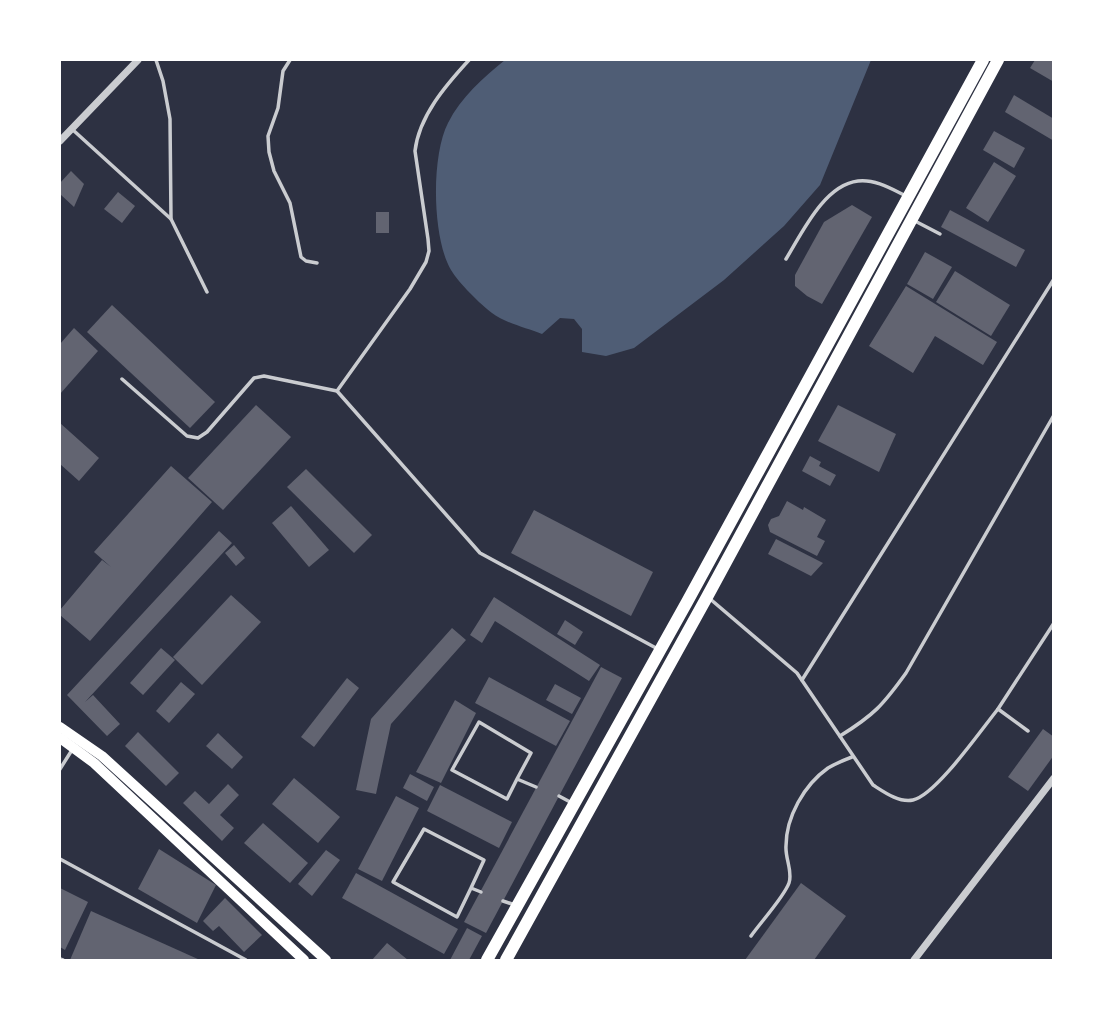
<svg xmlns="http://www.w3.org/2000/svg" width="1113" height="1020" font-family="Merriweather,serif">
<style>
.water{fill:#4f5d75}
.building{fill:#626471}
.lines{fill:none;stroke-linecap:round;stroke-linejoin:round}
.service{stroke:#caccd0;stroke-width:3.5}
.minor{stroke:#caccd0;stroke-width:7}
.secondary{stroke:#fff;stroke-width:10}
.primary{stroke:#fff;stroke-width:12}
</style>
<rect width="100%" height="100%" fill="#2d3142"/>
<path class="water" d="M505,60H871L820,185L784,226L724,280L634,348L606,356L582,352V329L574,319L560,318L542,334C527,328 505,323 492,313C481,305 458,282 451,270C432,238 431,156 448,123C461,97 483,78 505,60Z"/>
<g class="building">
<polygon points="1035,60 1054,60 1054,82 1030,68"/>
<polygon points="1014,95 1054,119 1054,141 1005,112"/>
<polygon points="994,131 1025,148 1014,168 983,150"/>
<polygon points="994,162 1016,176 988,222 966,208"/>
<polygon points="71,171 84,184 74,207 60,194 60,183"/>
<polygon points="118,192 135,206 122,223 104,209"/>
<polygon points="852,205 872,217 822,304 807,296 795,286 795,275 824,222"/>
<polygon points="950,210 1025,250 1016,267 941,227"/>
<rect x="376" y="212" width="13" height="21"/>
<polygon points="925,252 952,267 933,299 907,284"/>
<polygon points="955,271 1010,305 991,336 936,302"/>
<polygon points="906,286 997,342 983,365 935,336 913,373 869,346"/>
<polygon points="112,305 215,402 190,428 87,332"/>
<polygon points="74,328 98,351 60,394 60,344"/>
<polygon points="256,405 291,437 223,510 188,478"/>
<polygon points="838,405 896,434 879,472 818,441"/>
<polygon points="60,423 99,458 79,481 60,464"/>
<polygon points="810,456 821,462 819,466 836,475 830,486 802,471"/>
<polygon points="171,466 212,502 90,641 60,615 60,610 102,560 111,567 94,552"/>
<polygon points="306,469 372,535 354,553 287,487"/>
<polygon points="787,501 803,510 804,507 826,520 817,537 825,541 817,556 770,532 768,525 771,519 779,516"/>
<polygon points="291,506 329,550 309,567 272,523"/>
<polygon points="534,510 653,572 631,616 511,553"/>
<polygon points="219,531 232,543 85,702 93,695 120,724 107,736 67,695"/>
<polygon points="776,539 823,563 811,576 768,554"/>
<polygon points="234,545 245,558 236,566 225,553"/>
<polygon points="231,595 261,622 202,685 173,657"/>
<polygon points="494,597 600,665 589,681 495,621 482,643 470,635"/>
<polygon points="565,620 583,632 575,645 557,634"/>
<polygon points="452,628 466,640 391,724 376,794 356,790 371,719"/>
<polygon points="161,648 175,660 143,695 130,683"/>
<polygon points="601,667 622,678 486,933 464,922"/>
<polygon points="489,677 570,721 556,746 475,703"/>
<polygon points="347,678 359,688 314,747 301,737"/>
<polygon points="181,682 195,694 169,723 156,711"/>
<polygon points="555,684 581,698 572,714 546,700"/>
<polygon points="455,700 476,713 441,783 416,772"/>
<polygon points="1043,729 1054,737 1054,755 1028,791 1008,777"/>
<polygon points="138,732 179,773 166,786 125,746"/>
<polygon points="218,733 243,757 232,769 206,746"/>
<polygon points="410,774 434,787 427,801 403,788"/>
<polygon points="294,778 340,817 318,843 272,804"/>
<polygon points="228,784 239,795 220,815 234,828 222,841 183,803 195,791 209,804"/>
<polygon points="440,785 512,822 499,848 427,811"/>
<polygon points="396,796 419,808 382,881 358,869"/>
<polygon points="263,823 308,863 290,883 244,843"/>
<polygon points="159,849 216,885 197,923 138,889"/>
<polygon points="326,850 340,860 312,896 298,884"/>
<polygon points="356,873 458,929 444,954 342,898"/>
<polygon points="801,883 846,916 814,960 745,960"/>
<polygon points="60,888 88,902 65,950 60,947"/>
<polygon points="225,898 262,935 244,952 219,926 213,931 203,921"/>
<polygon points="91,911 200,960 70,960"/>
<polygon points="467,928 482,936 469,960 450,960"/>
<polygon points="387,943 408,960 372,960"/>
</g>
<g class="lines">
<g class="service">
<polyline points="156,60 163,81 170,119 171,219 207,292"/>
<polyline points="290,60 283,71 278,108 268,136 269,152 274,171 290,203 301,257 306,261 317,263"/>
<polyline points="73,130 171,219"/>
<polyline points="913,220 940,234"/>
<path d="M786,259C802,233 824,185 858,181C874,179 890,188 904,195"/>
<polyline points="122,379 187,436 198,438 207,432 254,378 264,376 337,391 480,553 656,648"/>
<path d="M337,391L410,289L426,262L429,251L428,239L415,151C419,116 446,85 469,60"/>
<path d="M709,598L797,673L873,785C884,792 899,803 913,800C936,795 981,730 998,709L1028,731"/>
<polyline points="802,680 1054,279"/>
<polyline points="998,709 1054,623"/>
<path d="M840,736C874,715 883,705 906,673L1054,415"/>
<polyline points="60,769 72,750"/>
<polyline points="517,779 531,753 479,722 452,770 507,799 517,779 536,787"/>
<polyline points="559,796 572,803"/>
<polyline points="60,859 246,960"/>
<polyline points="471,888 484,860 424,829 393,882 457,917 471,888 481,892"/>
<polyline points="503,901 515,905"/>
<path d="M751,936C760,923 784,897 789,883C793,872 785,858 786,846C786,817 804,785 828,768C835,764 844,760 852,757"/>
<polyline points="60,959 63,960"/>
</g>
<g class="minor">
<polyline points="60,141 138,60"/>
<polyline points="914,960 1054,778"/>
</g>
<g class="secondary">
<polyline points="60,727 102,756 326,960"/>
<polyline points="60,738 94,763 304,960"/>
</g>
<g class="primary">
<polyline points="487,960 687,602 983,60"/>
<polyline points="506,960 707,597 998,60"/>
</g>
</g>
<rect width="1113" height="1020" fill="none" stroke="#ffffff" stroke-width="122"/>
</svg>
